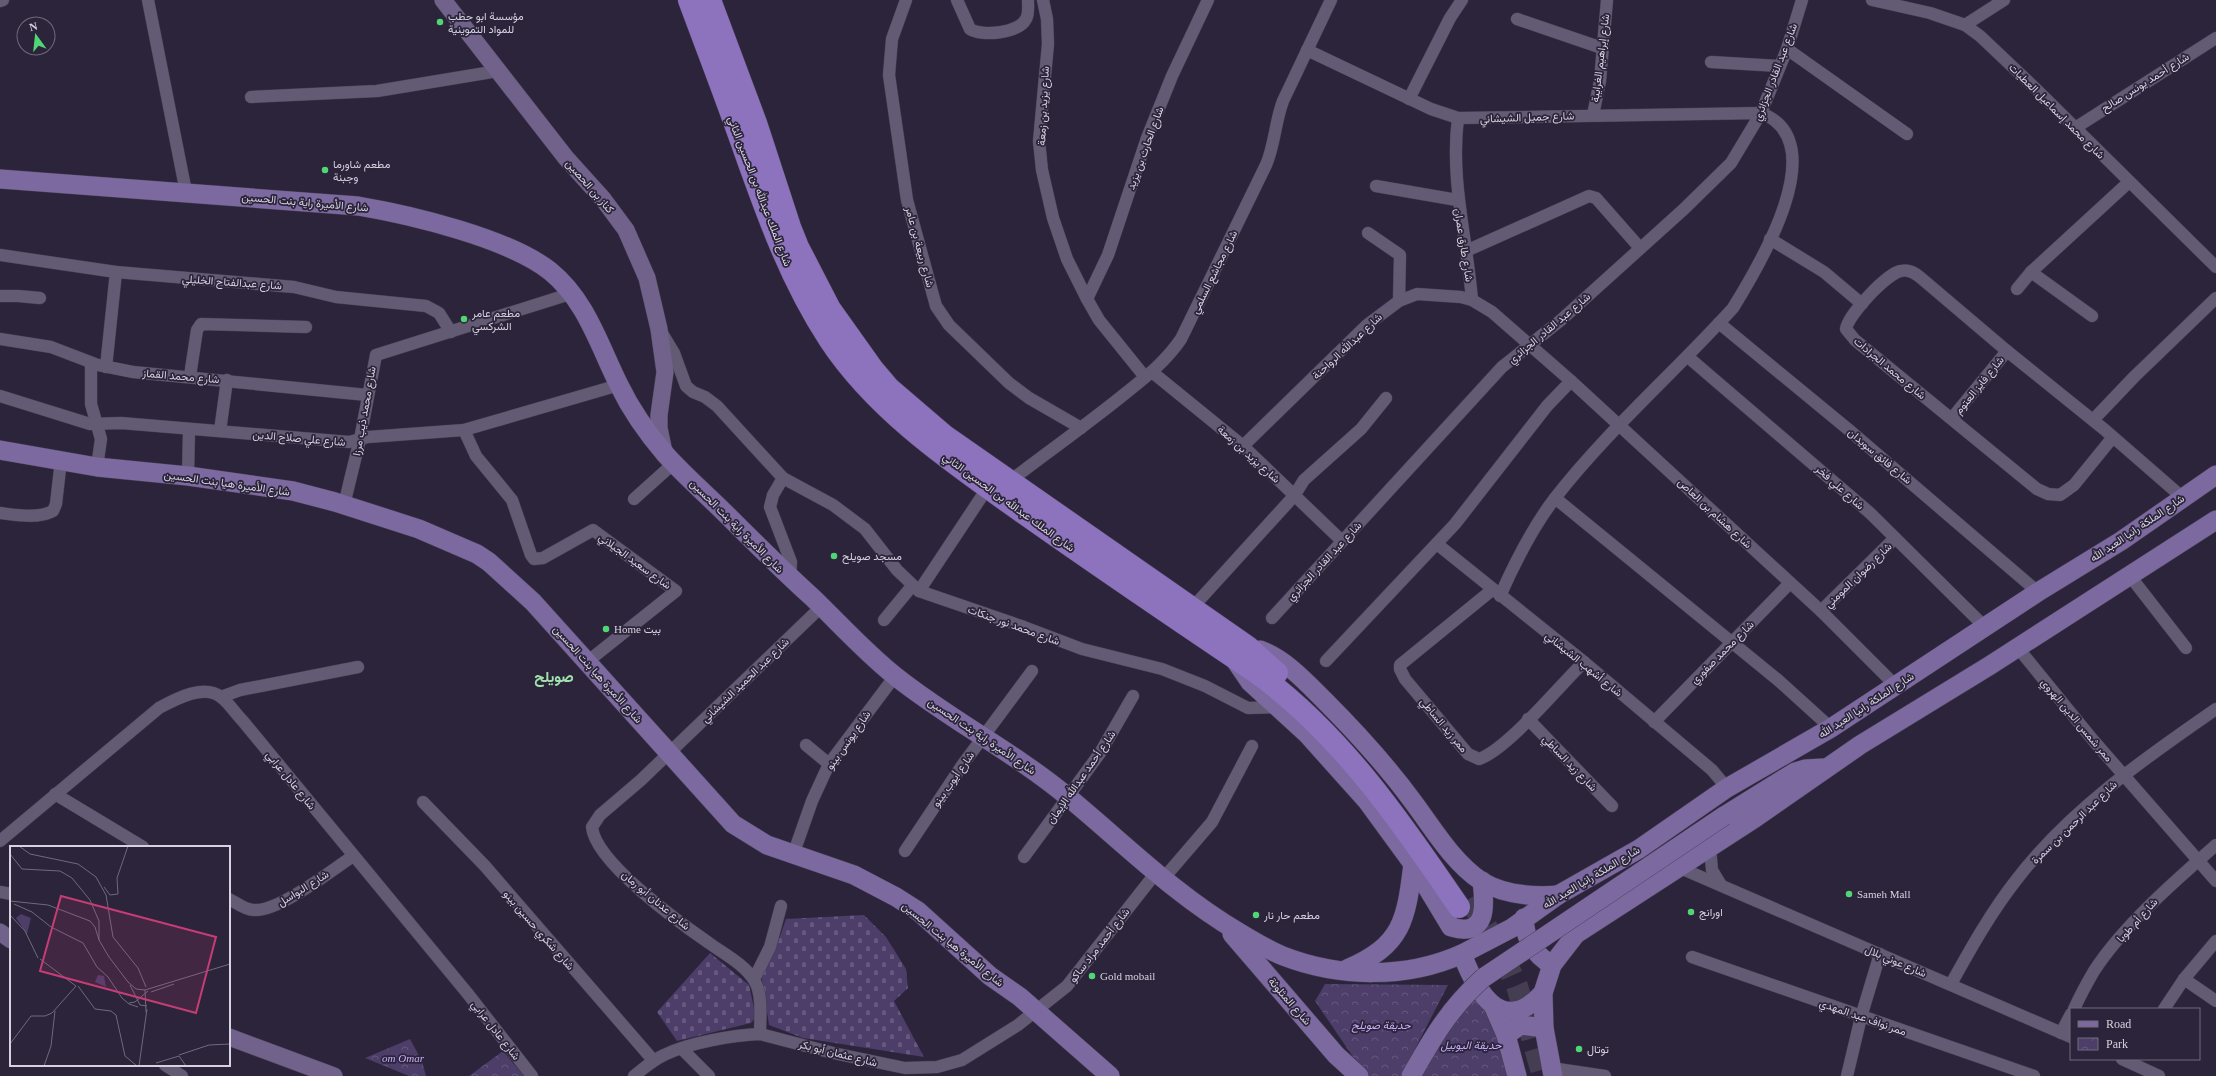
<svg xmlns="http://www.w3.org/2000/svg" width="2216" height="1076" font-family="'Times New Roman',Vazirmatn,serif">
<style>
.cemetery{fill:url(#cemetery-stones)}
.park{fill:url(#park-crowns)}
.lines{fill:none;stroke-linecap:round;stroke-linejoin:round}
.highway-tunnel{stroke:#453e53;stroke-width:22;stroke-dasharray:22 11;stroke-linecap:butt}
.street-casing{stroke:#463f52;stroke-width:13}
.secondary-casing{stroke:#463f52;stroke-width:18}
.primary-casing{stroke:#463f52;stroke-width:20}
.highway-casing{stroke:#463f52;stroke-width:23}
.street{stroke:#635b74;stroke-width:12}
.secondary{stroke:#70628a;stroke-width:17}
.primary{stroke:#7c69a0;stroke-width:19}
.highway{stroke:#8d72be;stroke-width:22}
.primary-bridge-casing{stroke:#463f52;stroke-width:20;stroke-linecap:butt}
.primary-bridge{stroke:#7c69a0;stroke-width:19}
.poi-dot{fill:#50d674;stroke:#2b243a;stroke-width:1.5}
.labels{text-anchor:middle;stroke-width:3.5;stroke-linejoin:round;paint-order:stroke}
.poi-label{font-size:11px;fill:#d6d2e0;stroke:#2b243a;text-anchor:start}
.street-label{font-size:11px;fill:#d6d2e0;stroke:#2b243a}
.park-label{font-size:11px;font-style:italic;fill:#c9aefe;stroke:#2b243a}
.district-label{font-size:15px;font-weight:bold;fill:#a0e2ac;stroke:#2b243a}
.inset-road{fill:none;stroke:#6f6a7c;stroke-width:1}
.view{fill:#c63d76;fill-opacity:0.15;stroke:#c63d76;stroke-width:2}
.inset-edge{fill:none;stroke:#d6d2e0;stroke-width:2}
</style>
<defs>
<pattern id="cemetery-stones" width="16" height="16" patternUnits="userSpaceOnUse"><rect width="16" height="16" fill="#4c3d69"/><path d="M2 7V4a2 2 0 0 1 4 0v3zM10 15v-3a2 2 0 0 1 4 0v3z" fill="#65587e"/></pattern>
<pattern id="park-crowns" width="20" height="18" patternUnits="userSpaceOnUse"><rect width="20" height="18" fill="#4c3d69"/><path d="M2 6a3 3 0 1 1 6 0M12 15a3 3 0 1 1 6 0" fill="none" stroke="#65587e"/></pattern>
</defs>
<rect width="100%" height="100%" fill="#2b243a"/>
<g class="cemetery">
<polygon points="864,915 886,937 906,969 908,988 894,1001 924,1057 803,1038 769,1025 761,973 777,945 786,919"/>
<polygon points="710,953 749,985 756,1017 751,1023 677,1041 657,1012"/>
</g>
<g class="park">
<polygon points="1325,984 1448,985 1401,1076 1366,1076 1315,1001"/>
<polygon points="1476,995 1496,1021 1509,1076 1418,1076 1431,1049"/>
<polygon points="410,1039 422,1061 426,1076 409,1076 365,1058"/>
<polygon points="503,1051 524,1076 469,1076"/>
</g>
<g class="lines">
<polyline class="highway-tunnel" points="1469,899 1499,947 1517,986 1543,1076"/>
<g class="street-casing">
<g id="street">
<polyline points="148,0 186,192"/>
<polyline points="906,0 892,39 889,75 907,200 936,306 949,325 1009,383 1029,398 1081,428"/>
<path d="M957,0L970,29C982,37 1019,33 1026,19C1029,14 1028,6 1028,0"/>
<polyline points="1043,0 1047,19 1048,44 1039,141 1042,170 1053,218 1067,259 1087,299 1099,320 1145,377"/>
<polyline points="1872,0 1930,13 1965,25 1980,36 2036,89 2216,267"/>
<polyline points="0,1 3,0"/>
<polyline points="1517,19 1602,48"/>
<polyline points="1965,25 2004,0"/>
<polyline points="1787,49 1907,134"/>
<path d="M1307,50L1431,109L1458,118L1761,113C1835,141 1759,266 1733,308C1675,372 1608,430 1555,498C1532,528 1515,562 1500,596"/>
<polyline points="1711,62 1779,66"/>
<polyline points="251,97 377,91 498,71"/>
<polyline points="1409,99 1450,18 1462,0"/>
<polyline points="1593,115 1600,81 1607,0"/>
<path d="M1458,118C1450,180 1467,238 1472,300"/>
<polyline points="2075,128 2216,38"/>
<polyline points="1376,186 1457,200"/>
<polyline points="1368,233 1400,255 1399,301"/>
<polyline points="1770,239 1824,272 1862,304"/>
<polyline points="1466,251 1589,196 1596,198 1640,248"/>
<polyline points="0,255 116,272 294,287 336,297 426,306 439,313 451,332"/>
<polyline points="2031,272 2092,316"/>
<polyline points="2017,289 2031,272 2129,182"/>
<polyline points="0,296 18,296 40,298"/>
<polyline points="1087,299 1108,255 1147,138 1172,76 1208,0"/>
<polyline points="1719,323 1849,430 2038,592"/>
<polyline points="662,333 674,353 686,386 693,392 705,397 717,406 783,478 833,505 865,529 897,570 919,591 1024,627 1082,649 1162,669 1205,686 1248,708 1278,707"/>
<polyline points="0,339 51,347 98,365 133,372 367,395"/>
<polyline points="1688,357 1870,513 1985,627"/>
<polyline points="91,363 91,404 101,439 97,467"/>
<polyline points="106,367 116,272"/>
<polyline points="1152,372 1243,446 1342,541"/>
<polyline points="190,376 197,330 201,324 306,327"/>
<polyline points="0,396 90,424 121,423 349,442 368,437 464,430 619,385"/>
<polyline points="1952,418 2007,351"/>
<polyline points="2093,420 2134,377 2216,298"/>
<polyline points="464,430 476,456 512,500 531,555 534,559 543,558 593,530 676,591 587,662"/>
<polyline points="220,431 227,380"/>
<path d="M2113,437L2074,485L2060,495L2048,494L2037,489L1855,340L1846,329C1848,315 1887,273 1901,271C1909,269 1915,273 1921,278L2007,351L2105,430L2182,497"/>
<polyline points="1243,446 1367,325 1399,301 1417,294 1461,297 1472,300 1492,312 1571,381 1821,611 1896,686"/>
<polyline points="188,476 189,430"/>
<polyline points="783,478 773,495 770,507 791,562 790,579"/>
<path d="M1010,481C1049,451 1089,423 1127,392C1147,376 1166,361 1181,339L1266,165C1275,144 1275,122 1283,101L1331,0"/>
<polyline points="1555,498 1778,680 1831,728"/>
<polyline points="634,499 674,463"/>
<polyline points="344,505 360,439 376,355 573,293"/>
<path d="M0,513C16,515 38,519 53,511L56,504L61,460"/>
<polyline points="1437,544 1584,662 1712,770 1727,788"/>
<polyline points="2130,576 2186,648"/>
<path d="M1492,590L1400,665V669L1405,679L1468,754L1479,759C1508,749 1560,685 1584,662"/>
<polyline points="919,591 988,487"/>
<polyline points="1193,607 1294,496 1304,480 1361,429 1386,398"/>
<polyline points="1821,611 1895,538"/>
<polyline points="1272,618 1502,367 1561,320 1684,209 1731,163 1761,113 1787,49 1802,0"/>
<polyline points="884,620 912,586"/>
<polyline points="2018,648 2093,740 2216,881"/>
<polyline points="1326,661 1455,524 1547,406 1571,381"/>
<polyline points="221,697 240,690 358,667"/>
<polyline points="1528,719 1612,806"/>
<polyline points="1654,722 1790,583"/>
<polyline points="806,745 829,764"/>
<polyline points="55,794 143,847"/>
<polyline points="423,802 485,866 653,1060"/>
<path d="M0,841L159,708C174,700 204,683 221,697C229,703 235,713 242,720L468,994L532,1076"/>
<polyline points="1710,847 1712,870 1721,885"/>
<polyline points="905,851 963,764 1032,671"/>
<polyline points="793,855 812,801 829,764 895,676"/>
<polyline points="1024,857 1100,753 1133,696"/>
<polyline points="1678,867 2071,1037"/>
<polyline points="1163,879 1212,822 1252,746"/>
<polyline points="0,892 11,894"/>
<path d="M229,899C237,903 245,910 254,910C278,912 331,871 353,856"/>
<polyline points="1692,957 2034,1076"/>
<polyline points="754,979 770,947 781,906"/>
<polyline points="2184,979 2216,1001"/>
<path d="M1951,984C1971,948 1991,912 2017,879C2070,810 2145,758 2216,709"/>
<path d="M2074,1009C2080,996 2087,983 2094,971C2124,925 2175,881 2216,845"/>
<polyline points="2164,1009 2184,979 2216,941"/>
<polyline points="2061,1033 2071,1014"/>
<path d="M760,1034C760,1018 763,994 754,980C744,964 724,954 709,943C680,923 595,862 592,827L600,815L641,780L821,607"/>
<polyline points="682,1049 709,1076"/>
<polyline points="2122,1059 2159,1076"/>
<polyline points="165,1065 182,1076"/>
<polyline points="1551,1068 1605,1076"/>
<path d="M634,1076C644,1068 653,1060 664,1055C688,1043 733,1035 760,1034L833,1053L905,1068L937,1067L962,1060L1018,1025L1067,986L1155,874"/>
<polyline points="1847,1076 1861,1017 1880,954"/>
</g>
</g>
<g class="secondary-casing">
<g id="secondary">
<polyline points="443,0 566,158 603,199 626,230 647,278 659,329 665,372 659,415 659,428 664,452"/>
<polyline points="0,932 11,940"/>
<polyline points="229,1037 334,1076"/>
</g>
</g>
<g class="primary-casing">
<g id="primary">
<path d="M0,179L358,206C411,215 508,238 550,271C586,300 599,345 619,385C631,410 648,434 666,455C685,476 707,495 727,515C755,543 783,571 813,598C840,624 865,652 895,676C950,720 1014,752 1068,797C1126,845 1174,894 1240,933C1254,941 1268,950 1283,956C1340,978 1406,979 1462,954"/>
<polyline points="0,450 97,467 188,476 293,491 335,502 419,529 477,554 489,562 533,602 733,824 767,845 854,875 896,897 918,911 990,976 1020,997 1110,1076"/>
<path d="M1260,650C1285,659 1306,682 1324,700C1357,733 1387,766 1414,803C1434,830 1453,862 1481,881C1504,895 1532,897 1558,895"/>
<path d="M1235,660L1250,682L1307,734L1367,801L1413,864L1451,927C1488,938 1485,905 1482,881"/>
<polyline points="1724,816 1795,772 1805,769 1823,768"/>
<path d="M1524,918C1525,939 1533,954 1552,965"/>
<polyline points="1232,934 1336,1055 1359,1076"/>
<path d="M1347,969C1403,945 1406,920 1413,864"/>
<path d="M1543,993C1502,1037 1477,993 1462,954L1512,928L1558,895L1639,849L1727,788L1831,728L2038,592L2121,541L2216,475"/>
<polyline points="1493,1005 1506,1035 1517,1076"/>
<polyline points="1506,1035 1521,1025 1544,1028"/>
<polyline points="1553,1076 1544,1028 1543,993 1552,965 1576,934 1755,818 1860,745 1989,666 2216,520"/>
</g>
</g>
<g class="highway-casing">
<g id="highway">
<path d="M689,0C706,46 724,92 740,138C765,208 788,276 829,339C876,411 953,463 1022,512C1100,567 1178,620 1257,673C1341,734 1402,823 1459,907"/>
<polyline points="710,0 756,123 790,227 798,247 830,309 872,368 889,388 945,436 1248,647 1277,673"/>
</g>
</g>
<use href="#street" class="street"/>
<use href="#secondary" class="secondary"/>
<use href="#primary" class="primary"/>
<use href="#highway" class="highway"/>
<g class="primary-bridge-casing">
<path id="primary-bridge" d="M1411,1076C1433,1037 1449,1009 1483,978L1724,816"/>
</g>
<use href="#primary-bridge" class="primary-bridge"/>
</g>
<g class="poi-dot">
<circle cx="440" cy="22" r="4"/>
<circle cx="325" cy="170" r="4"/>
<circle cx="464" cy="319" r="4"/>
<circle cx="834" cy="556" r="4"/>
<circle cx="606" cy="629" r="4"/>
<circle cx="1849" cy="894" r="4"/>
<circle cx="1691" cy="912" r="4"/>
<circle cx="1256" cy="915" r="4"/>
<circle cx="1092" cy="976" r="4"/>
<circle cx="1579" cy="1049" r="4"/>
</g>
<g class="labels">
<g class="poi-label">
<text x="448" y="20">مؤسسة ابو حطب<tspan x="448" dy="13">للمواد التموينية</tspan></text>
<text x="333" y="168">مطعم شاورما<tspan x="333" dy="13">وجبنة</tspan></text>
<text x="472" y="317">مطعم عامر<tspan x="472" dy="13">الشركسي</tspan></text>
<text x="842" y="560">مسجد صويلح</text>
<text x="614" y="633">Home بيت</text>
<text x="1857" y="898">Sameh Mall</text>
<text x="1699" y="916">اورانج</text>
<text x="1264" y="919">مطعم حار نار</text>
<text x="1100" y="980">Gold mobail</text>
<text x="1587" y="1053">توتال</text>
</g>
<g class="street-label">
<text transform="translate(1600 58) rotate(-83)" y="4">شارع إبراهيم الغرايبة</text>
<text transform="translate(1775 72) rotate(-69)" y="4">شارع عبد القادر الجزائري</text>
<text transform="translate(2145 82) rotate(-32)" y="4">شارع أحمد يونس صالح</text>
<text transform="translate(1043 106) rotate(-87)" y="4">شارع يزيد بن زمعة</text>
<text transform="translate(2057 111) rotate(45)" y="4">شارع محمد إسماعيل العطيات</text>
<text transform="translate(1527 117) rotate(-2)" y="4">شارع جميل الشيشاني</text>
<text transform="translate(1145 148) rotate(-70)" y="4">شارع الحارث بن يزيد</text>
<text transform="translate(590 186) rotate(49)" y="4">كناز بن الحصين</text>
<text transform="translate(760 191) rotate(69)" y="4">شارع الملك عبدالله بن الحسين الثاني</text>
<text transform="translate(305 202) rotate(5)" y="4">شارع الأميرة راية بنت الحسين</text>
<text transform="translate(1464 245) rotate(81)" y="4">شارع طارق عمران</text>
<text transform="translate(920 247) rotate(75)" y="4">شارع ربيعة بن عامر</text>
<text transform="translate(1214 272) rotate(-64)" y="4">شارع مجاشع السلمي</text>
<text transform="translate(232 282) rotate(4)" y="4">شارع عبدالفتاح الخليلي</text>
<text transform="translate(1549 328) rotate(-40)" y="4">شارع عبد القادر الجزائري</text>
<text transform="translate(1347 346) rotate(-43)" y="4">شارع عبدالله الرواحنة</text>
<text transform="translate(1890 368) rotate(40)" y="4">شارع محمد الجرادات</text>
<text transform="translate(181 376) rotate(5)" y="4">شارع محمد القماز</text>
<text transform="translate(1979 385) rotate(-51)" y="4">شارع فايز العتوم</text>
<text transform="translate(364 411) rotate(-80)" y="4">شارع محمد ذيب مرزا</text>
<text transform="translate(299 438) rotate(5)" y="4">شارع علي صلاح الدين</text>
<text transform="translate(1249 454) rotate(42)" y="4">شارع يزيد بن زمعة</text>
<text transform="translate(1880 456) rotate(40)" y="4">شارع فائق سويدان</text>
<text transform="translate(227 483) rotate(8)" y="4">شارع الأميرة هيا بنت الحسين</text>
<text transform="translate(1840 487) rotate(42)" y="4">شارع علي فخر</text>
<text transform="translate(1009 502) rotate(36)" y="4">شارع الملك عبدالله بن الحسين الثاني</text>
<text transform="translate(1715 513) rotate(43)" y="4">شارع هشام بن العاص</text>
<text transform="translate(737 526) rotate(45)" y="4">شارع الأميرة راية بنت الحسين</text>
<text transform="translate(2137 528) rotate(-34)" y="4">شارع الملكة رانيا العبد الله</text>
<text transform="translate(635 561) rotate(36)" y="4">شارع سعيد الجيلاني</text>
<text transform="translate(1324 561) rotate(-47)" y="4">شارع عبد القادر الجزائري</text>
<text transform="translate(1858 575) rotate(-44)" y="4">شارع رضوان المومني</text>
<text transform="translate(1014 625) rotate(20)" y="4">شارع محمد نور جنكات</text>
<text transform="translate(1722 652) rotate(-45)" y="4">شارع محمد صفوري</text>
<text transform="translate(1584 664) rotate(39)" y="4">شارع أشهب الشيشاني</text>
<text transform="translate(598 674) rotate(48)" y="4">شارع الأميرة هيا بنت الحسين</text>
<text transform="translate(745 680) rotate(-44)" y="4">شارع عبد الحميد الشيشاني</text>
<text transform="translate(1866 705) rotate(-33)" y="4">شارع الملكة رانيا العبد الله</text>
<text transform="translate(2077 720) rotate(50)" y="4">ممر شمس الدين الهروي</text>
<text transform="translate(1444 725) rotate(50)" y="4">ممر زيد الساطي</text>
<text transform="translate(982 736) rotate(34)" y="4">شارع الأميرة راية بنت الحسين</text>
<text transform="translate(848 740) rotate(-55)" y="4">شارع يونس بينو</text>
<text transform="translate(1570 763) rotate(46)" y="4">شارع زيد الساطي</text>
<text transform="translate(1081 777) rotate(-55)" y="4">شارع أحمد عبدالله الإيمان</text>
<text transform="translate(953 779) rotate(-55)" y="4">شارع أيوب بينو</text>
<text transform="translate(291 780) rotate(51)" y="4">شارع عادل عرابي</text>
<text transform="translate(2074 822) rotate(-44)" y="4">شارع عبد الرحمن بن سمرة</text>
<text transform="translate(1591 877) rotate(-31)" y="4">شارع الملكة رانيا العبد الله</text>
<text transform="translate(303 888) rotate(-32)" y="4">شارع البواسل</text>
<text transform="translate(656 900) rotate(40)" y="4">شارع عدنان أبو رمان</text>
<text transform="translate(2137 920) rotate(-48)" y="4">شارع أم طوبا</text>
<text transform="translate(539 930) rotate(49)" y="4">شارع شكري حسين بينو</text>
<text transform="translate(953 944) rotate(39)" y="4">شارع الأميرة هيا بنت الحسين</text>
<text transform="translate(1099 945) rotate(-52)" y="4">شارع أحمد مراد ساكو</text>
<text transform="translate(1896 961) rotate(23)" y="4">شارع عوني بلال</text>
<text transform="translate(1290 1001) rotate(49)" y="4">شارع المثلوثة</text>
<text transform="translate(1863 1017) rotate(19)" y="4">ممر نواف عبد المهدي</text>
<text transform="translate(496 1030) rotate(52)" y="4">شارع عادل عرابي</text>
<text transform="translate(838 1053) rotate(14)" y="4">شارع عثمان أبو بكر</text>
</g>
<g class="park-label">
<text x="1381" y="1029">حديقة صويلح</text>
<text x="1471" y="1049">حديقة اليوبيل</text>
<text x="403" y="1062">om Omar</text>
</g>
<g class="district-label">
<text x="554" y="682">صويلح</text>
</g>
</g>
<g transform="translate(10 846)">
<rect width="220" height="220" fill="#2b243a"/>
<path d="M11,68L21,72L17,88L6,72ZM88,129L94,130L96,141L85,136Z" fill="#4c3d69"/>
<path class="inset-road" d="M9,0L20,8L68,18L86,31L96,49L103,91L128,122L136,141M0,8L12,23L50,25L62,32L80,54L89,75V94M94,41L100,49L108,48L107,32L118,0M0,55L38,59L80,75L85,81L89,94L99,111L118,136L126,143L135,144M4,58L22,66L41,81L73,97L87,121L98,131L112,152L119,158L128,161M0,69L15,85L28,112M30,113L66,140M120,139L130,159L137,160M68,140L85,163L101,165L106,169L115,210L127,220M141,146L164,138M119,157L125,156L138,145M136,166L135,144L220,118M0,198L21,170H35L42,167L66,140M169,209L199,199L220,198M169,210L176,220M146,217L169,210M34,220L41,200L45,165M129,220L137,163"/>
<path class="view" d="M51,50L206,91L186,167L30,125Z"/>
<rect width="220" height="220" class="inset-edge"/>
</g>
<rect x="2070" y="1008" width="130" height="52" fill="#2b243a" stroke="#6f6a7c"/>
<rect x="2078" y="1021" width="20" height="6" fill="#7c69a0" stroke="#6f6a7c"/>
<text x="2106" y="1028" font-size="12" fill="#d6d2e0">Road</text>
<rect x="2078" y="1038" width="20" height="12" fill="url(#park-crowns)" stroke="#6f6a7c"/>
<text x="2106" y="1048" font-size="12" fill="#d6d2e0">Park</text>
<g transform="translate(36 36) rotate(345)"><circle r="19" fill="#2b243a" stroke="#6f6a7c"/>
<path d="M0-3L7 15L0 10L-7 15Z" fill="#50d674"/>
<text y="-6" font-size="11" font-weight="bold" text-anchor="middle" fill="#d6d2e0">N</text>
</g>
</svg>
